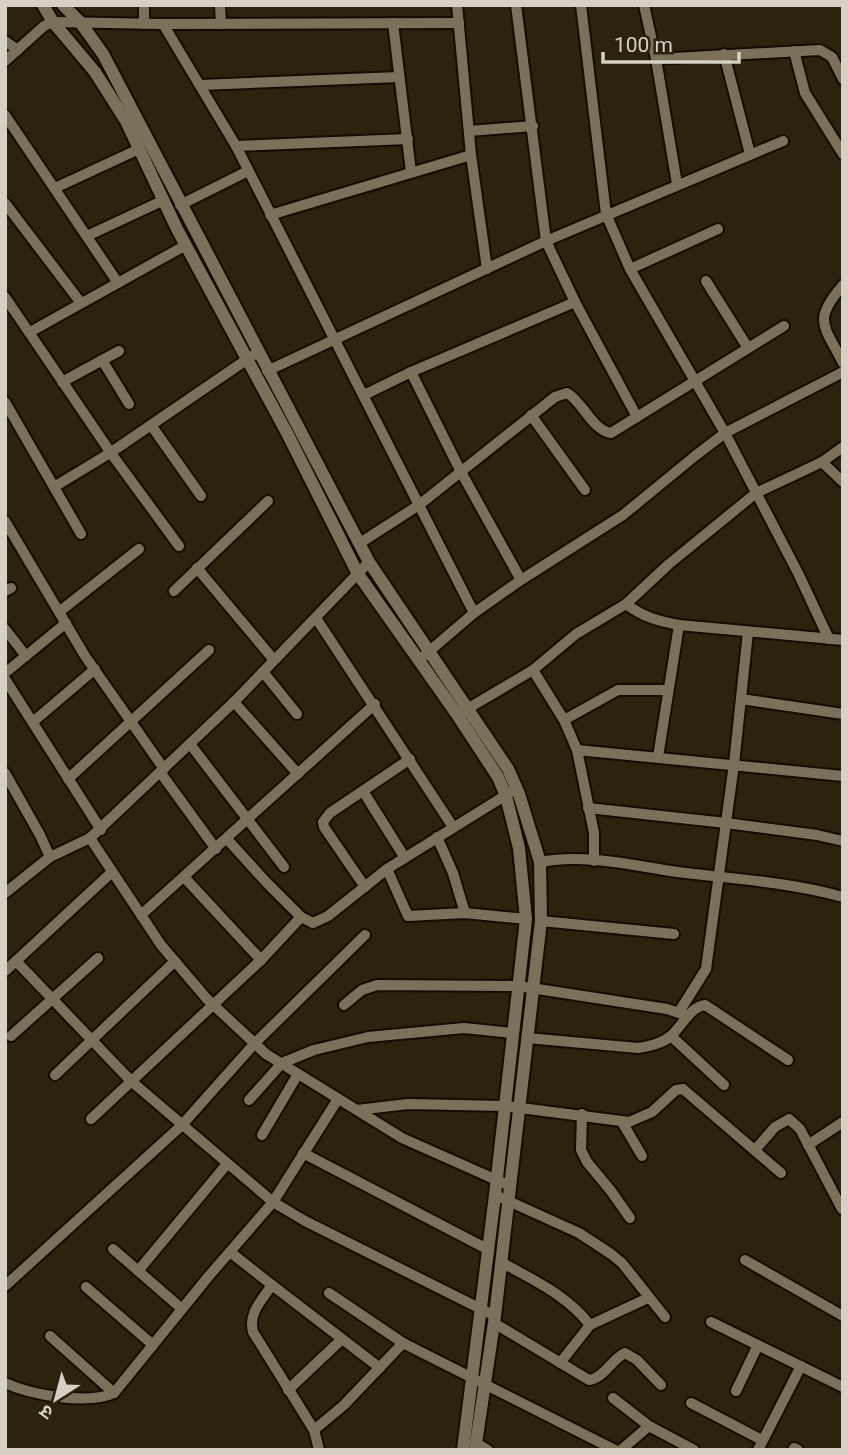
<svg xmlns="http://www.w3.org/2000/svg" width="848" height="1455" font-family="Roboto,'Noto Sans Devanagari',sans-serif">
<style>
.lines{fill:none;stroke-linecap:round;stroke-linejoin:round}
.minor-casing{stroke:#140c00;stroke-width:14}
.tertiary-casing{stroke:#140c00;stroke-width:16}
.minor{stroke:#7b715a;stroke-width:10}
.tertiary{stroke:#7b715a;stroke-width:12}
</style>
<rect width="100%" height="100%" fill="#2c230e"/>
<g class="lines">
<g class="minor-casing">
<g id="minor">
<polyline points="144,5 144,24"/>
<polyline points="220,5 221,24"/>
<polyline points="457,5 471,155 487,269"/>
<polyline points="516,5 546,241 575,302 637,417"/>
<polyline points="581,5 606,214 630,269 725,433 798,573 829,639"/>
<polyline points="644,5 656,59 677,184"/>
<polyline points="393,23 411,172"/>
<polyline points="163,24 236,146 474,613"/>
<polyline points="5,41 18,50"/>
<polyline points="794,51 805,93 843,154"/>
<polyline points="724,54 750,154"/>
<polyline points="656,59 820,50 832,57 843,79"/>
<polyline points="5,61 44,26 53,22 163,24 459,23"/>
<polyline points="201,85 399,77"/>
<polyline points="5,115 118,283"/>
<polyline points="469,131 533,126"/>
<polyline points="236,146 408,139"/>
<polyline points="55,188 139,149"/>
<polyline points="5,203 81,303"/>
<polyline points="180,205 248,171"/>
<polyline points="270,215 471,155"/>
<polyline points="87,236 164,200"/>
<polyline points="630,269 718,229"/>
<polyline points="706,281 748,348"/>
<path d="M843,285C812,321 824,325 843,363"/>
<polyline points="5,297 113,456 179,546"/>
<polyline points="30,332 186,245"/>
<polyline points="102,360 129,404"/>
<polyline points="267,371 546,241 783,141"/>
<polyline points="411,372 461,472 521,580"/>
<polyline points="62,382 119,351"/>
<polyline points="364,395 411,372 575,302"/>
<polyline points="5,402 81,534"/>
<polyline points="531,415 585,490"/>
<polyline points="151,425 201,496"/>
<polyline points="822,462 843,482"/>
<polyline points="54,487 110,453 252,356"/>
<polyline points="5,521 85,656 164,769"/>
<path d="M360,543L419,505L555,397L567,393C584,403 591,429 611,433L784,326"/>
<polyline points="369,562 234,702 90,838 161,945 207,999 266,1054 402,1138 510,1186"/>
<polyline points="197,568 274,660"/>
<polyline points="5,591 11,588"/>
<polyline points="174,591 268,501"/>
<path d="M626,604C643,617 658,621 679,625L843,640"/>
<polyline points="59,612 139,549"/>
<polyline points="316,618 453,827"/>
<polyline points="5,629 26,656"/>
<polyline points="419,660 474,613 521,580 623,515 695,456 725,433 843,372"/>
<polyline points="533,670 564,720 577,750 594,833 594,861"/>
<polyline points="263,672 297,714"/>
<polyline points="5,673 66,623"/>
<polyline points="5,679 101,830"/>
<polyline points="741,699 843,714"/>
<polyline points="234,702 298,774"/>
<polyline points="462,712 533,670 576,634 626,604 669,564 756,493 822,462 843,447"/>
<polyline points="564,720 618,690 668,690"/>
<polyline points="34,721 95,669"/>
<polyline points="190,744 284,867"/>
<polyline points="577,750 843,776"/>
<polyline points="658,757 679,625"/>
<polyline points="160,772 216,849"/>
<polyline points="5,773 40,835 50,857 90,838"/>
<polyline points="68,779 209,650"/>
<polyline points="363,791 405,858"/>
<polyline points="588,808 726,823 817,835 843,841"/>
<polyline points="437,837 453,873 465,913"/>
<polyline points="227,839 266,882 301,917"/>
<path d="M540,862C585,853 634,866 678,872C734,879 789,882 843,897"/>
<polyline points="387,869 408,916 465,913 526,919"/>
<polyline points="112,872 16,961 131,1081 273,1202 305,1221 495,1316"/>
<polyline points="184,877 261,960"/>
<polyline points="365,887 324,827 323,822 330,813 410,759"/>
<polyline points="5,893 50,857"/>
<polyline points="141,915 375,704"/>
<polyline points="541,921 674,934"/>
<polyline points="5,971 16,961"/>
<polyline points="344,1005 362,990 377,985 518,986 667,1009 688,1016"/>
<polyline points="679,1012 706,969 734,764 748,632"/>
<polyline points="11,1036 98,958"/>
<polyline points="671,1036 724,1085"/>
<path d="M527,1038L638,1048C650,1046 661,1044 671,1036C682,1026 690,1007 705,1005L788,1060"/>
<polyline points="55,1075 175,961"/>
<polyline points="249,1100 282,1063 314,1050 368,1037 464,1028 513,1033"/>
<polyline points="357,1110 408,1104 505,1106 629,1122 652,1112 676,1090 683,1089 781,1173"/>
<polyline points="582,1114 581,1150 587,1162 611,1191 630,1218"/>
<polyline points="91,1119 261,960 301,917 313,923 328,916 387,869 511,792"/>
<polyline points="622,1122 642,1156"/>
<polyline points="262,1135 298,1074"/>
<polyline points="808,1145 843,1122"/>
<polyline points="755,1150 775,1127 789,1119 800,1129 842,1209"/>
<polyline points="303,1153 489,1250"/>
<polyline points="495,1195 579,1233 611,1254 622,1263 665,1317"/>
<polyline points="113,1249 182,1309"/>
<path d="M230,1252L272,1285C262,1300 248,1313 253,1332L314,1430L319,1450"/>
<polyline points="745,1260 843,1316"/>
<path d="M501,1262C533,1280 567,1295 590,1325"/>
<polyline points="138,1271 227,1164"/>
<polyline points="272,1285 380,1368"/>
<polyline points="5,1286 181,1126 255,1043 365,935"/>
<polyline points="86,1287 153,1345"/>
<polyline points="329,1293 403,1343 615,1450"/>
<polyline points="711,1322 843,1387"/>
<path d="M494,1323L589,1380C604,1378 611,1360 625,1353L637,1360L661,1385"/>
<polyline points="50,1336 114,1393"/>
<polyline points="560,1363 590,1325 648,1298"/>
<path d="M5,1383C31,1395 88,1405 114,1393L208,1277L273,1202L338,1099"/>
<polyline points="288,1390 342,1339"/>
<polyline points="736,1391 758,1345"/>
<polyline points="613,1398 649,1426 694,1450"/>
<polyline points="691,1403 762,1440"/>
<polyline points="314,1430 344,1405 403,1343"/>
<polyline points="476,1443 488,1450"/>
<polyline points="794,1448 798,1450"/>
<polyline points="621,1450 649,1426"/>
<polyline points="758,1450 801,1366"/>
</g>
</g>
<g class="tertiary-casing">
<g id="tertiary">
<polyline points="43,5 53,22 95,72 126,121 177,229 287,433 358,574 456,713 498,777 506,796 519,848 526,919 495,1195 463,1450"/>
<polyline points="63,5 80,22 103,54 369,562 508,769 519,794 540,862 541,921 495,1316 475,1450"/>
</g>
</g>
<use href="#minor" class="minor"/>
<use href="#tertiary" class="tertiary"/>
</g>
<rect width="848" height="1455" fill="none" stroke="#d6d1c4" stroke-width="14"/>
<g transform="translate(56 1399) rotate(216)" stroke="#2c230e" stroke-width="5" paint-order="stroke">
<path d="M0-5L12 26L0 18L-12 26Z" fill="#d6d1c4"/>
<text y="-10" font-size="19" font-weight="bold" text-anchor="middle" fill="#d6d1c4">उ</text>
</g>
<path d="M603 52v10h136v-10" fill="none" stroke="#d6d1c4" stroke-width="3.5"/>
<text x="614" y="52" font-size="21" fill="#d6d1c4" stroke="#2c230e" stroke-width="5" paint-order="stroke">100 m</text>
</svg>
